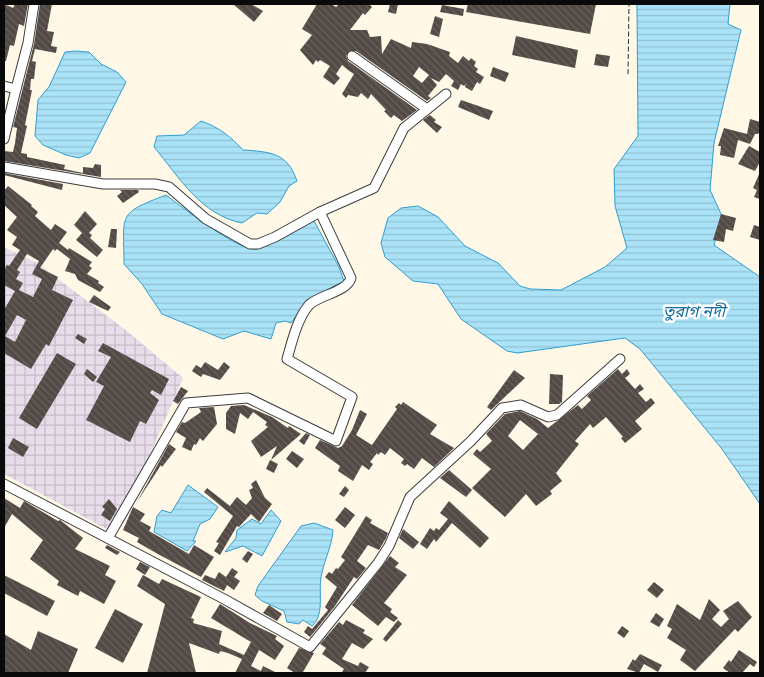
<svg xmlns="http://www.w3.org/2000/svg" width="764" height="677" font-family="'Roboto Serif','Noto Sans Bengali',serif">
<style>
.industrial{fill:url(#industrial-grid)}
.water{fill:url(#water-rules);stroke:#2f9fd1}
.building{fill:url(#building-back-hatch);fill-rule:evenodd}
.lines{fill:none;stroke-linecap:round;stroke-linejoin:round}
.street-casing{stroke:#3d3d3d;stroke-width:11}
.path{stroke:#2c2c2c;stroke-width:1;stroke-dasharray:5 2.5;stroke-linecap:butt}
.street{stroke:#fff;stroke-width:9}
.labels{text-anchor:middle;stroke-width:5;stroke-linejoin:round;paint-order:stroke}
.water-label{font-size:16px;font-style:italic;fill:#116d9e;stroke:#fff}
</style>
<defs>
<pattern id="industrial-grid" width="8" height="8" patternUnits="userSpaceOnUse" patternTransform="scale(1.25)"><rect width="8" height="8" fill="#e7ddea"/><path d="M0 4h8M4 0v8" fill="none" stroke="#c5bcc7"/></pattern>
<pattern id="water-rules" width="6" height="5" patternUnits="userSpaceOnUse" patternTransform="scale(1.25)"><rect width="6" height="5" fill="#aae2f8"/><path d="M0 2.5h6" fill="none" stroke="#91c1d3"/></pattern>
<pattern id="building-back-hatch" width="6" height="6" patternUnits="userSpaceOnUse" patternTransform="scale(1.25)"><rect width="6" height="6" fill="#534a46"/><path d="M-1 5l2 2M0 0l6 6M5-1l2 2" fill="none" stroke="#67605c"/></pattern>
</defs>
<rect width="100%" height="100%" fill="#fff8e7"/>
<polygon class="industrial" points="4,247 37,263 127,331 183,378 116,534 4,474"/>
<g class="water">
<polygon points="637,4 730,4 728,24 741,30 714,143 710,190 722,216 714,245 760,277 760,504 722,449 640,349 625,338 517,353 507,351 461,319 438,284 413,281 385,257 381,243 388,218 401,208 418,206 438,217 465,246 498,263 520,286 530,289 561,290 605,267 627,248 615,206 614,169 638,136"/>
<polygon points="75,51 89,52 101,64 117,72 126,82 90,153 79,158 66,155 43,145 35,136 38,100 49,87 65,52"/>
<path d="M201,121C219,127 231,137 243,150C270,152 287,152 297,181L289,186L280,202L267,214L257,213L242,223C201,215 179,177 154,147L157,136L184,135Z"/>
<path d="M166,195C182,207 236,249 254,249C270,249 297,226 313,219L339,267L344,281L307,301L291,323L285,321L276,323L271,339L244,331L223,339L162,314L142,284L124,264C124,214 116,214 166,195Z"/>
<polygon points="188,485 218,507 210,519 200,524 193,541 196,541 187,551 154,532 157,516 162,510 171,513"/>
<polygon points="271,510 281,521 262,556 243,546 225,552 236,538 237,530 252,519 261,524"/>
<path d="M314,523L333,530C332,546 325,558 322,573C317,589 326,614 312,626L303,620L299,624L287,622L284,611L262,601L255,595L258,586L301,526Z"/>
</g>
<g class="building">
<polygon points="4,4 13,8 15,4 28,4 24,26 19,24 14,46 10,45 6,61 4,61"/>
<polygon points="40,4 52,4 47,31 54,32 51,46 57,47 56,53 35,49 32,61 36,62 35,70 34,79 31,79 30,90 32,90 25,125 27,126 21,153 27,154 27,157 65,165 64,169 83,173 83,167 93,168 95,164 101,165 101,177 4,161 4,151 13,152 15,143 17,128 13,127 34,44"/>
<polygon points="233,4 251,4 263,11 254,22"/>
<path d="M317,4H331L336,7L339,4H369L372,7L365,15L363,13L350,30H367L370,37L381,36L382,54L391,39L411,48L412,42L427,44L450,52L449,56L458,63L463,56L469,61L471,58L476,62L474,66L478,69L476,72L484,77L480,84L477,82L472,91L465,87L466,84L464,86L461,84L458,90L451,86L454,81L446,74L439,82L431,78L437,85L428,96L431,98L427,101L356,51H349L346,56L348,61L417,110L402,121L394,115L391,118L384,111L386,110L371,94L368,99L361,93L358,97L348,95L346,98L342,94L354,74L348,70L342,65L336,74L340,78L334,85L323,77L330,66L320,60L318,62L316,60L313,65L300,50L312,35L302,29ZM419,67L429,75L422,83L413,76Z"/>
<polygon points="390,4 398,4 396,14 388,12"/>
<polygon points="468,4 596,4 590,34 466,12"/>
<polygon points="442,5 464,9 463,16 440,12"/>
<polygon points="435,16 443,19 439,37 430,34"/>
<polygon points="516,36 578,50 575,68 512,55"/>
<polygon points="596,54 610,56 608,67 594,65"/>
<polygon points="493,67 509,73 505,82 490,76"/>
<polygon points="461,100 493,111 489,120 458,107"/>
<polygon points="430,115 436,120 434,122 442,127 437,133 423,120"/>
<polygon points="750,119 760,122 760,131 758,134 755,134 750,144 738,140 734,158 720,155 721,146 718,146 724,128 747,134"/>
<polygon points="749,146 760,152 760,162 755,171 738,164"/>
<polygon points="760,172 760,199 754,197 757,190 753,188"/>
<polygon points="4,173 63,184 62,190 4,175"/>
<path d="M8,186L32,205L31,206L38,212L35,216L51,230L55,224L67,232L59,243L68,250L69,248L92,262L89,266L92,268L87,274L99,281L98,283L104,287L100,292L78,280L75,274L65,271L70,259L57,249L55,251L53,249L40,268L58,277L52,290L73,300L49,346L46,344L31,369L4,353V310L15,291L4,285V270L7,265L9,266L20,250L12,245L17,237L7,230L17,217L4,205V191ZM27,254L39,261L32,274L42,279L33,297L19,290L23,283L16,279L20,272L17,270ZM17,315L26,320L15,342L5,336Z"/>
<polygon points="120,190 138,190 139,192 123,203 117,196 122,192"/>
<polygon points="85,211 97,224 89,233 92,235 90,238 103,250 97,257 76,240 82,233 74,225"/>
<polygon points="721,214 736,218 733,231 726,229 724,242 713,240"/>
<polygon points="754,225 760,227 760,240 750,237"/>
<polygon points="111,229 117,229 116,248 108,247"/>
<polygon points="94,295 111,307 108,311 89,302"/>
<polygon points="78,334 87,339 84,344 75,338"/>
<polygon points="103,343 169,379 161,395 152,390 150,393 159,400 146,424 140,421 130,442 86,420 104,386 96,382 111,357 98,351"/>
<polygon points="57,353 76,364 37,429 19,418"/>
<polygon points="205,362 218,370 224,362 230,367 220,380 203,374 201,377 192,371 196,365 201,368"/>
<polygon points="87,369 97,377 93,382 84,374"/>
<path d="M618,369L622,374L627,369L630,374L625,378L635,389L640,384L644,389L638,393L646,402L651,398L655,403L635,421L642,429L625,443L621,438L623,437L606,417L593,428L590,424L575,441L579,444L556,473L562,481L550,491L552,494L536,506L526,494L505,517L472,488L491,469L473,454L477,449L480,452L492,441L486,434L505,414L520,411L537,419L548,428L578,405L582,409L591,400L587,396ZM520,420L538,434L523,450L508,436Z"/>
<polygon points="514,370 525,378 491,410 487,407"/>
<polygon points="550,374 563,375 562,402 559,404 549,404"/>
<polygon points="181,387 188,391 178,404 173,401"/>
<polygon points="403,402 437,425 430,434 454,448 434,467 422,458 414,469 407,464 405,466 401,463 404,459 390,448 385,455 381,452 378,455 377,453 370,462 373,464 369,470 362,465 353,481 338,471 340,466 315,448 320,440 338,448 342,446 352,430 360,410 367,414 356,435 372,445 397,409 395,407 399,403 401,405"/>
<polygon points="244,405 272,417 288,428 289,426 301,434 271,460 277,446 261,457 251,441 268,427 265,425 267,422 253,412 248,419 240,413 235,434 226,429 226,413 231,406"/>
<polygon points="214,407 217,424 203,441 200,438 196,445 194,444 191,451 182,447 186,438 176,432 182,422 185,423 201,412 199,408"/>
<polygon points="306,433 310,435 304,445 299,441"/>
<polygon points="13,438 29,447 23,457 8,448"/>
<polygon points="169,444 176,449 162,467 161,465 137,502"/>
<polygon points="292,451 304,459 297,468 286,459"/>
<polygon points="270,460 278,464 274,473 266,469"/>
<polygon points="449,470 472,490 466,497 440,478"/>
<polygon points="256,480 265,498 272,504 259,522 251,514 239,527 237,526 220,555 214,551 219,543 216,542 233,516 204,492 207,488 230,506 237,497 246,505 252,498 249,490 253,488 251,484"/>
<polygon points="345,486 349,490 344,497 339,494"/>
<polygon points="4,498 20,508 24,501 58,521 60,520 83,538 75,549 110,566 105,575 116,581 104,604 80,591 78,596 57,585 59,581 30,559 43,540 12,514 4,528"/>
<polygon points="109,499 117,509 110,521 101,515 105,509 102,507"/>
<polygon points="449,501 489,538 480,548 452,523 436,542 434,539 427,549 420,544 430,528 434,531 436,528 439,530 448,519 440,513"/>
<polygon points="133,507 145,514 140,521 151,527 149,531 189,554 194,545 214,557 201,577 156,553 137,542 139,538 123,530"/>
<polygon points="345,507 355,515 345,528 335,520"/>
<polygon points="366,516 372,520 370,523 388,533 386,538 379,550 368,545 357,561 366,568 357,579 354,577 335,606 310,637 304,632 308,626 312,629 328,610 325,607 337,587 325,577 329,572 332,574 336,568 338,569 345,560 341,557"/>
<polygon points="403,529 419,542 413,549 399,538"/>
<polygon points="107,545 120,552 117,555 105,548"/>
<polygon points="248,551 253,554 247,563 242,559"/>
<polygon points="390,556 399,563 395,567 407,575 384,603 392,609 390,612 398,618 394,622 386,617 378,626 352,605"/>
<polygon points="140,562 150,567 145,575 136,569"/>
<polygon points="232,568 238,572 234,577 240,581 234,590 227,585 224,591 202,580 205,575 215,579 219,572 226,577"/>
<polygon points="4,575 55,601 47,616 4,593"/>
<polygon points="143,575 159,584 162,579 201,597 191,618 194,619 193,623 222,631 219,644 244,655 251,642 211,618 220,604 250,623 277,636 275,639 284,646 275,660 259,650 251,666 261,671 263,666 277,673 235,673 242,659 228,653 220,651 219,654 189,643 196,673 147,673 165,604 137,586"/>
<polygon points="654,582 664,590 657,598 647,590"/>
<polygon points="709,599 720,610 712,619 721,627 729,619 723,611 738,601 752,617 738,632 735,629 695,671 680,660 686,650 667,638 672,629 667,626 677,604 700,620"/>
<polygon points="269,605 282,614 277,621 263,613"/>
<polygon points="115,609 143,624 123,663 95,648"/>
<polygon points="656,613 664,619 659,627 650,622"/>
<polygon points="346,620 365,630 363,633 373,639 363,649 352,643 342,659 358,666 360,662 369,667 365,673 345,673 342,672 344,669 322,654 326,648 320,644 339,622 343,625"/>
<polygon points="398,620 402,624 386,642 383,639"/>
<polygon points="622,626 629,631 624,638 617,633"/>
<polygon points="38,631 78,649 68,673 4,673 4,634 31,650"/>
<polygon points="299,648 314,653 303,672 295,673 287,668"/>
<polygon points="739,650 757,662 754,667 750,664 742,673 730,673 723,668 729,660 731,662"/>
<polygon points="640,654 662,665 658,672 644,664 639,673 627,669 633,659 635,661"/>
</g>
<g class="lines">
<g class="street-casing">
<g id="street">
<polyline points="352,56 427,109"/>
<polyline points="4,86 16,89 28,43 34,4"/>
<polyline points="4,139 16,89"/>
<polyline points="4,167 103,184 155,184 169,187 206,219 250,244 258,244 275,237 320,212 374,188 404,128 446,94"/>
<polyline points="4,484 224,599 310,647 378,563 389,546 410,497 471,441 502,408 521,405 548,417 557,415 620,359"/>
<path d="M108,538L186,403L248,398L336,441L352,397L287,359C292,342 297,319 309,305C319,295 347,292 351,278L320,212"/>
</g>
</g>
<polyline class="path" points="628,74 629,4"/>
<use href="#street" class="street"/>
</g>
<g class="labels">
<g class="water-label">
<text x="694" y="317">তুরাগ নদী</text>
</g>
</g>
<rect width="764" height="677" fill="none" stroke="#0a0a0a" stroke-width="10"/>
</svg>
